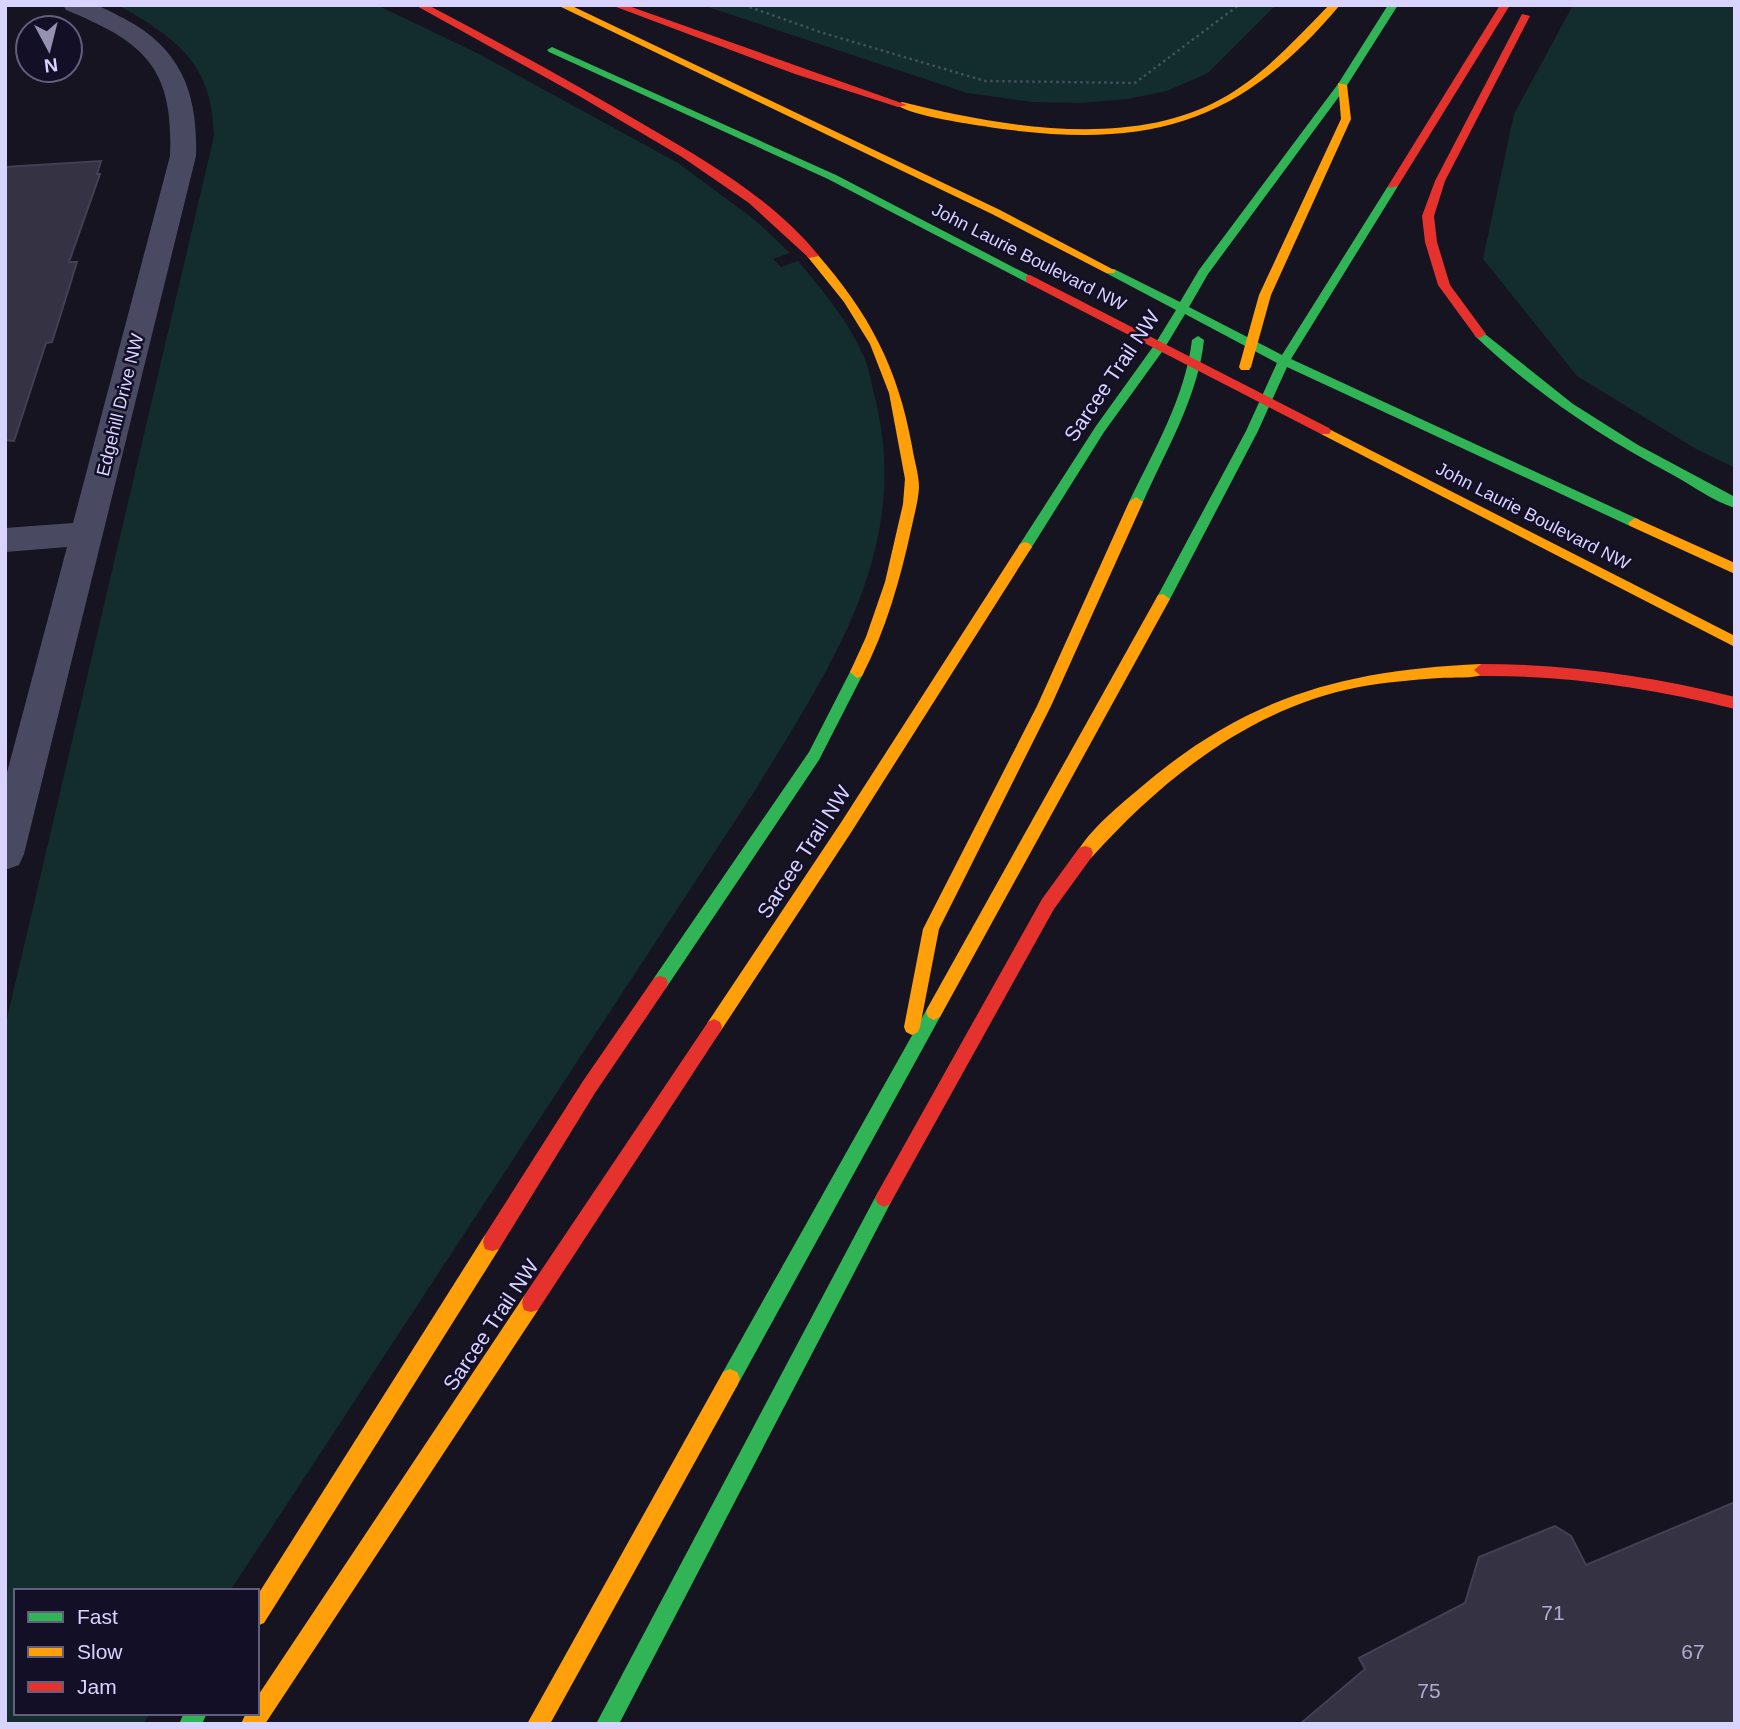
<svg xmlns="http://www.w3.org/2000/svg" width="1740" height="1729" font-family="Arial,sans-serif">
<style>
.green{fill:#132c2d}
.building{fill:#343243;stroke:#433f54;stroke-width:2}
.lines{fill:none;stroke-linecap:round;stroke-linejoin:round}
.path{stroke:#44505f;stroke-width:2.5;stroke-dasharray:2.5 3.5;stroke-linecap:butt}
.street{fill:#4a4962;fill-rule:evenodd}
.fast{fill:#30b455;fill-rule:evenodd}
.slow{fill:#ff9f0a;fill-rule:evenodd}
.jam{fill:#e5322d;fill-rule:evenodd}
.labels{text-anchor:middle;stroke-width:5;stroke-linejoin:round;paint-order:stroke}
.far-street-label{font-size:18px;fill:#d9d4ff;stroke:#130f26}
.street-label{font-size:21px;fill:#d9d4ff;stroke:#130f26}
.near-number-label{font-size:21px;fill:#b0acd0}
</style>
<rect width="100%" height="100%" fill="#161421"/>
<g class="green">
<path d="M118,5H377L477,53L678,163L755,220L790,253L773,259L781,267L798,261C824,292 851,324 866,362C870,373 872,387 875,398C913,550 829,669 754,792L230,1591H16V1713H150L143,1724H5V1027L214,136C212,62 177,39 118,5Z"/>
<polygon points="702,5 1276,5 1208,73 1167,91 1127,99 1081,103 1032,102 967,93"/>
<polygon points="1573,5 1735,5 1735,468 1696,449 1577,376 1483,259 1514,114"/>
</g>
<g class="building">
<polygon points="101,161 97,174 100,174 69,262 77,262 52,342 46,343 14,441 5,440 5,167"/>
<polygon points="1735,1502 1735,1724 1300,1724 1365,1669 1359,1658 1465,1603 1479,1557 1555,1526 1571,1536 1586,1565"/>
</g>
<g class="lines">
<polyline class="path" points="744,5 820,32 985,81 1135,83 1239,5"/>
<path class="street" d="M63,5C73,5 85,3 95,5C106,8 116,15 125,19C182,49 198,95 196,156L24,854L19,865L5,870V780L67,547L5,552V528L73,523L170,156C174,67 144,42 66,10Z"/>
<g class="fast">
<polygon points="1388,5 1398,5 1346,87 1208,274 1189,307 1282,355 1388,186 1397,184 1398,186 1291,359 1640,520 1640,526 1630,526 1287,367 1258,431 1170,599 1163,604 1158,603 1156,599 1246,431 1277,363 1185,314 1164,349 1104,432 1030,550 1020,550 1018,547 1020,544 1096,426 1155,344 1176,310 1106,273 1106,269 1114,269 1180,302 1199,270 1338,84"/>
<polygon points="552,47 836,175 1036,279 1030,283 1026,282 828,179 549,52 547,50"/>
<path d="M1480,330L1573,404L1638,445L1735,497V508C1713,501 1693,486 1673,475C1601,437 1535,393 1476,337L1474,334Z"/>
<path d="M1198,336L1204,340C1198,397 1166,450 1143,502L1136,507L1131,505L1129,502C1154,450 1185,398 1192,340Z"/>
<polygon points="857,666 864,672 819,760 666,988 660,990 654,988 652,983 654,978 809,752 852,668"/>
<polygon points="934,1004 940,1007 942,1012 940,1017 737,1386 730,1389 723,1386 720,1379 723,1372 928,1007"/>
<polygon points="884,1189 890,1192 893,1198 890,1204 619,1724 596,1724 878,1192"/>
<polygon points="184,1713 207,1713 202,1724 179,1724"/>
</g>
<g class="slow">
<polygon points="557,5 570,5 1000,210 1116,271 1114,273 1106,273 992,214"/>
<path d="M1329,5H1340C1238,126 1148,149 995,128C972,124 914,117 897,105L902,102C999,126 1129,150 1221,99C1263,76 1296,39 1329,5Z"/>
<polygon points="1338,83 1347,85 1351,119 1271,295 1251,367 1249,370 1241,370 1239,367 1259,295 1341,119"/>
<path d="M813,253L817,254C869,313 898,368 912,446C914,460 919,474 919,488C918,502 914,516 911,530C900,580 886,630 862,676L857,678L850,672L866,637L885,582L903,504L905,479L889,393L870,344L844,302L807,256Z"/>
<polygon points="1325,427 1735,636 1735,647 1321,434 1319,431"/>
<polygon points="1136,497 1143,502 1051,706 939,929 920,1027 918,1032 912,1035 906,1032 904,1027 923,929 1037,706 1129,502"/>
<polygon points="1635,518 1735,563 1735,574 1630,526 1628,523"/>
<polygon points="1025,542 1030,544 1032,547 1030,550 852,831 720,1032 714,1035 708,1032 706,1027 708,1022 842,821 1020,544"/>
<polygon points="1163,594 1170,599 940,1017 934,1020 928,1017 926,1012 928,1007 1158,595"/>
<path d="M1481,664L1488,670L1486,674C1472,679 1454,677 1439,678C1412,680 1386,682 1359,687C1251,708 1163,778 1091,858H1079L1077,853C1088,831 1121,804 1140,788C1246,697 1343,670 1481,664Z"/>
<polygon points="492,1233 499,1235 501,1242 499,1249 264,1623 257,1626 257,1596 485,1235"/>
<polygon points="531,1294 538,1296 540,1303 538,1310 265,1724 241,1724 246,1713 257,1713 257,1697 524,1296"/>
<polygon points="730,1369 737,1372 740,1379 737,1386 550,1724 527,1724 723,1372"/>
</g>
<g class="jam">
<path d="M415,5H428C502,44 576,84 648,127C708,162 775,201 819,256L809,258L749,203L682,157L581,97Z"/>
<polygon points="611,5 626,5 907,105 898,107 795,74"/>
<polygon points="1500,5 1510,5 1398,186 1389,188 1388,186"/>
<polygon points="1522,14 1530,16 1445,181 1434,216 1437,242 1450,285 1486,334 1480,338 1476,337 1438,285 1425,242 1422,216 1435,181"/>
<polygon points="1030,275 1329,428 1331,431 1329,434 1321,434 1026,282 1026,276"/>
<path d="M1481,664C1568,664 1651,676 1735,697V709C1651,688 1568,675 1481,676L1474,670Z"/>
<polygon points="1085,846 1091,848 1093,853 1091,858 1054,909 890,1204 884,1207 878,1204 875,1198 878,1192 1042,899 1079,848"/>
<polygon points="660,976 666,978 668,983 666,988 595,1093 499,1249 492,1251 485,1249 483,1242 485,1235 583,1081 654,978"/>
<polygon points="714,1019 720,1022 722,1027 720,1032 538,1310 531,1312 524,1310 522,1303 524,1296 708,1022"/>
</g>
</g>
<g class="labels">
<g class="far-street-label">
<text transform="translate(1029 257) rotate(27)" y="6">John Laurie Boulevard NW</text>
<text transform="translate(120 405) rotate(-76)" y="6">Edgehill Drive NW</text>
<text transform="translate(1533 516) rotate(27)" y="6">John Laurie Boulevard NW</text>
</g>
<g class="street-label">
<text transform="translate(1112 376) rotate(-56)" y="7">Sarcee Trail NW</text>
<text transform="translate(804 852) rotate(-57)" y="7">Sarcee Trail NW</text>
<text transform="translate(491 1325) rotate(-56)" y="7">Sarcee Trail NW</text>
</g>
<g class="near-number-label">
<text x="1553" y="1620">71</text>
<text x="1693" y="1659">67</text>
<text x="1429" y="1698">75</text>
</g>
</g>
<rect width="1740" height="1729" fill="none" stroke="#d9d4ff" stroke-width="14"/>
<rect x="14" y="1589" width="245" height="126" fill="#130f26" stroke="#625e7d" stroke-width="2"/>
<rect x="28" y="1612" width="35" height="10" fill="#30b455" stroke="#625e7d" stroke-width="2"/>
<text x="77" y="1624" font-size="21" fill="#d9d4ff">Fast</text>
<rect x="28" y="1647" width="35" height="10" fill="#ff9f0a" stroke="#625e7d" stroke-width="2"/>
<text x="77" y="1659" font-size="21" fill="#d9d4ff">Slow</text>
<rect x="28" y="1682" width="35" height="10" fill="#e5322d" stroke="#625e7d" stroke-width="2"/>
<text x="77" y="1694" font-size="21" fill="#d9d4ff">Jam</text>
<g transform="translate(49 49) rotate(173)"><circle r="33" fill="#130f26" stroke="#625e7d" stroke-width="2"/>
<path d="M0-5L12 26L0 18L-12 26Z" fill="#9591b1"/>
<text y="-10" font-size="19" font-weight="bold" text-anchor="middle" fill="#d9d4ff">N</text>
</g>
</svg>
